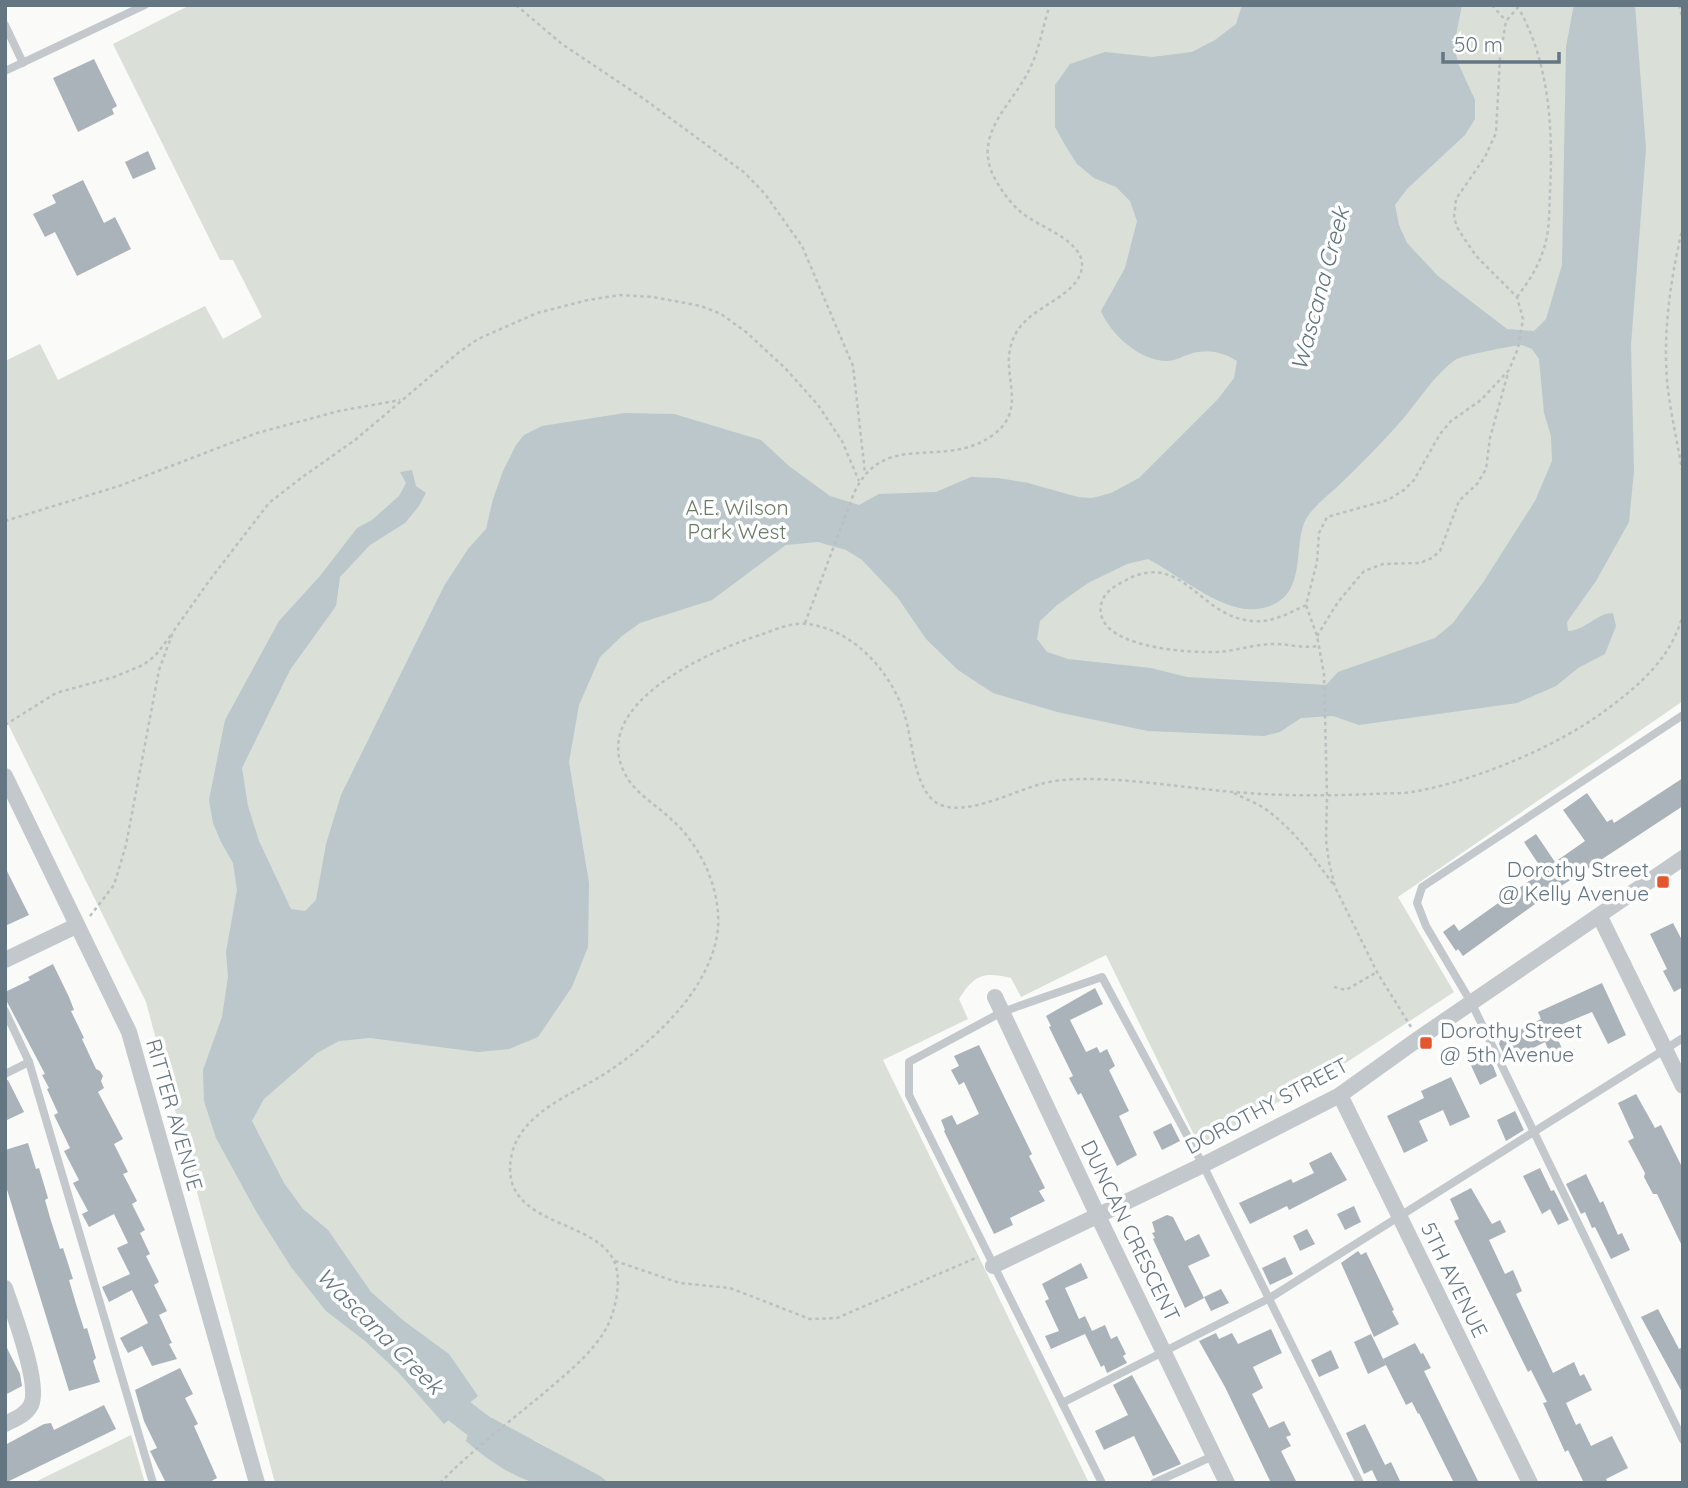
<svg xmlns="http://www.w3.org/2000/svg" width="1688" height="1488" font-family="Quicksand,sans-serif">
<style>
.green{fill:#dadfd7}
.water{fill:#bbc7cb;fill-rule:evenodd}
.lines{fill:none;stroke-linecap:round;stroke-linejoin:round}
.river{stroke:#bbc7cb;stroke-width:28}
.building{fill:#aab3b9}
.path{stroke:#bbbfc2;stroke-width:2.5;stroke-dasharray:3.5 3.5;stroke-linecap:butt}
.service{stroke:#c3c8cc;stroke-width:8}
.minor{stroke:#c3c8cc;stroke-width:16}
.poi-dot{fill:#e4572e;stroke:#fff;stroke-width:2.5}
.labels{text-anchor:middle;stroke-width:7;stroke-linejoin:round;paint-order:stroke}
.park-label{font-size:21px;fill:#687a64;stroke:#fff}
.poi-label{font-size:21px;fill:#657683;stroke:#fff;text-anchor:end}
.street-label{font-size:21px;fill:#657683;stroke:#fff}
.water-label{font-size:23px;font-style:italic;fill:#60757c;stroke:#fff}
</style>
<rect width="100%" height="100%" fill="#fafaf8"/>
<g class="green">
<path d="M190,5H1683V701L1398,897L1454,992L1321,1079L1199,1145L1106,955L1021,997L1011,978C983,971 974,975 959,999L968,1019L883,1060L1089,1483H609L534,1440L521,1476L534,1483H275L146,1002L5,718V361L40,344L58,380L205,306L223,339L262,317L233,260H220L113,44Z"/>
<polygon points="131,1435 145,1483 33,1483"/>
</g>
<g class="water">
<path d="M1242,5H1462L1454,45L1458,63L1475,100V119L1465,135L1407,189L1395,205L1399,225L1407,243L1438,276L1507,329L1534,331L1546,319L1562,265L1566,47L1573,9L1575,5H1635L1646,149L1631,345L1634,471L1629,522L1596,581L1567,622L1568,631C1587,630 1596,613 1613,613L1616,626L1605,654L1578,668L1556,686L1517,703L1359,725L1333,716L1301,718L1280,732L1264,736L1148,731L1057,712L993,693L958,670L926,639L898,598L862,560L846,550L818,542L786,545L712,600L640,623L622,636L600,657L579,705L569,762L589,883L588,947L572,987L538,1037L509,1049L478,1052L370,1038L339,1041L317,1053L264,1099L252,1121L284,1183L303,1209L328,1230L371,1292L404,1321L449,1354L478,1396L444,1424L398,1372L365,1341L326,1311L291,1267L257,1213L216,1138L204,1101L203,1070L222,1017L228,977L226,952L237,890L233,863L221,842L213,823L209,800L225,720L279,621L320,576L357,528L372,520L399,496L406,483L400,472L412,470L416,486L426,493L419,506L405,523L370,545L340,577L336,606L290,670L242,768L248,806L259,841L291,909L305,911L316,900L326,844L341,795L444,586L468,549L486,529L493,499L503,471L516,445L524,435L542,426L625,413L674,414L761,440L789,466L830,496L859,505L879,494L936,492L971,477L998,478L1028,483L1078,497L1092,498L1111,493L1139,478L1218,399L1234,378L1237,361C1224,352 1206,348 1190,354C1183,356 1177,360 1169,361C1141,362 1111,335 1101,311L1125,268L1137,221L1130,201L1116,187L1094,178L1077,164L1065,145L1055,127V85L1070,64L1105,52L1152,57L1192,52L1215,40L1236,24ZM1522,345L1532,349L1539,359L1544,413L1551,436L1552,461L1535,501L1484,581L1453,623L1435,638L1338,672L1326,685L1187,677L1151,668L1068,659L1047,652L1037,639L1040,621L1057,605L1088,583L1127,564L1148,559C1179,575 1222,613 1257,609C1311,602 1291,547 1306,519C1313,507 1326,497 1336,488C1359,466 1381,444 1402,420C1419,400 1434,375 1455,360C1462,355 1512,346 1522,345Z"/>
<path d="M478,1418H492L600,1476L609,1483C591,1483 546,1486 532,1482C508,1474 485,1458 466,1441L470,1426Z"/>
</g>
<g class="lines">
<polyline class="river" points="434,1382 459,1411 502,1444"/>
</g>
<g class="building">
<polygon points="94,59 117,106 112,109 114,114 78,132 53,78"/>
<polygon points="148,151 156,169 133,179 125,162"/>
<polygon points="83,180 104,223 115,217 131,249 77,276 55,232 45,237 33,214 56,203 52,195"/>
<polygon points="1683,778 1683,806 1549,894 1463,956 1458,949 1456,951 1443,932 1454,924 1459,931 1543,871 1524,842 1536,834 1555,862 1585,841 1563,810 1587,793 1607,822 1612,819 1614,823"/>
<polygon points="5,867 29,915 5,926"/>
<polygon points="1673,923 1683,942 1683,987 1674,992 1663,971 1667,969 1650,934"/>
<polygon points="53,964 69,997 74,1010 71,1011 84,1038 82,1039 96,1069 100,1071 103,1076 101,1081 104,1088 98,1092 123,1139 114,1144 128,1172 123,1174 137,1201 132,1204 145,1230 140,1233 150,1254 146,1256 159,1282 154,1285 167,1311 159,1315 172,1343 169,1344 177,1359 152,1366 142,1346 128,1353 120,1338 148,1323 132,1290 109,1302 102,1287 130,1274 117,1248 128,1243 114,1214 89,1227 82,1214 88,1211 73,1183 79,1180 64,1151 70,1148 54,1115 58,1113 47,1089 49,1088 42,1075 45,1074 5,998 5,992 30,980 28,977"/>
<polygon points="1602,983 1626,1035 1608,1044 1592,1012 1553,1028 1563,1051 1551,1056 1545,1042 1507,1061 1499,1044 1500,1040 1541,1019 1538,1012"/>
<polygon points="1095,988 1103,1004 1070,1020 1086,1052 1097,1047 1100,1053 1107,1049 1115,1066 1109,1070 1129,1111 1119,1116 1137,1155 1117,1166 1081,1093 1078,1095 1069,1078 1073,1076 1049,1027 1051,1026 1046,1016"/>
<polygon points="979,1045 1032,1154 1029,1156 1045,1188 1039,1191 1045,1201 1010,1218 1013,1225 994,1234 944,1131 945,1130 941,1120 952,1115 957,1125 979,1114 964,1082 959,1085 951,1070 959,1066 954,1056"/>
<polygon points="1487,1050 1497,1076 1480,1085 1468,1059"/>
<polygon points="1451,1077 1470,1117 1450,1126 1443,1110 1419,1121 1428,1141 1404,1153 1387,1116 1424,1098 1421,1091"/>
<polygon points="8,1080 24,1112 5,1121 5,1081"/>
<polygon points="1636,1094 1655,1128 1661,1125 1683,1169 1683,1248 1657,1194 1653,1194 1644,1177 1645,1173 1628,1141 1634,1138 1618,1103"/>
<polygon points="1515,1111 1524,1130 1506,1141 1497,1120"/>
<polygon points="1171,1123 1180,1141 1162,1150 1153,1132"/>
<polygon points="28,1143 36,1169 39,1168 48,1198 45,1200 51,1221 60,1249 63,1248 73,1279 69,1280 76,1304 84,1329 87,1328 96,1358 93,1361 100,1382 69,1391 5,1183 5,1150"/>
<polygon points="1331,1152 1347,1180 1289,1210 1287,1206 1250,1224 1239,1203 1291,1179 1293,1183 1314,1173 1309,1163"/>
<polygon points="1540,1168 1551,1191 1554,1190 1569,1220 1558,1225 1550,1209 1542,1214 1523,1176"/>
<polygon points="1586,1174 1600,1203 1603,1201 1618,1235 1622,1233 1630,1250 1611,1259 1595,1227 1592,1228 1585,1212 1581,1214 1566,1184"/>
<polygon points="1471,1188 1492,1224 1500,1220 1506,1232 1489,1240 1505,1274 1513,1270 1522,1291 1516,1294 1553,1373 1574,1362 1580,1376 1584,1374 1592,1390 1566,1403 1576,1425 1580,1423 1591,1446 1612,1436 1628,1468 1606,1479 1608,1483 1584,1483 1568,1450 1565,1452 1543,1403 1547,1402 1531,1370 1528,1372 1454,1221 1459,1219 1450,1199"/>
<polygon points="1354,1206 1361,1222 1345,1230 1337,1214"/>
<polygon points="1167,1215 1173,1217 1185,1241 1199,1234 1210,1256 1188,1266 1204,1298 1185,1308 1153,1239 1155,1238 1152,1233 1155,1232 1152,1222"/>
<polygon points="1307,1229 1315,1244 1300,1251 1293,1236"/>
<polygon points="1358,1251 1361,1255 1366,1252 1394,1310 1392,1311 1399,1324 1374,1337 1341,1263"/>
<polygon points="1285,1257 1293,1274 1270,1285 1262,1268"/>
<polygon points="1081,1263 1088,1278 1065,1288 1079,1319 1085,1316 1092,1331 1105,1325 1111,1339 1117,1336 1126,1354 1123,1356 1127,1363 1107,1373 1104,1365 1101,1367 1085,1334 1051,1349 1045,1336 1059,1331 1045,1301 1049,1299 1042,1284"/>
<polygon points="1221,1289 1229,1303 1211,1311 1204,1297"/>
<polygon points="1658,1309 1679,1349 1683,1347 1683,1394 1641,1317"/>
<polygon points="1271,1329 1282,1353 1253,1367 1263,1388 1252,1394 1269,1428 1284,1421 1291,1435 1286,1437 1291,1446 1281,1451 1297,1483 1271,1483 1225,1387 1199,1341 1216,1333 1219,1339 1232,1333 1238,1344"/>
<polygon points="1371,1334 1386,1365 1368,1374 1354,1342"/>
<polygon points="1415,1343 1421,1354 1423,1353 1431,1368 1424,1371 1479,1483 1454,1483 1419,1413 1418,1414 1412,1402 1406,1405 1383,1359"/>
<polygon points="5,1344 20,1374 22,1386 5,1395"/>
<polygon points="1331,1350 1339,1368 1319,1377 1311,1360"/>
<polygon points="180,1368 193,1394 185,1398 198,1424 194,1426 217,1478 208,1483 166,1483 150,1451 157,1448 144,1421 135,1390"/>
<polygon points="1132,1375 1181,1464 1153,1476 1134,1436 1104,1450 1095,1431 1128,1415 1113,1385"/>
<polygon points="104,1405 116,1429 5,1483 5,1445 44,1424 51,1423 54,1430"/>
<polygon points="1365,1424 1385,1465 1391,1462 1401,1483 1378,1483 1372,1470 1364,1474 1346,1433"/>
</g>
<g class="lines">
<g class="path">
<polyline points="516,5 562,44 644,99 745,173 765,194 802,246 853,366 865,473"/>
<polyline points="1492,5 1506,21"/>
<polyline points="1679,5 1683,20"/>
<path d="M1683,226C1671,276 1663,329 1667,380C1670,412 1678,444 1683,476"/>
<path d="M1517,297C1528,282 1538,268 1543,251C1550,232 1549,212 1550,192C1553,131 1550,64 1519,9"/>
<polyline points="5,521 119,486 257,433 339,411 400,400"/>
<path d="M1306,605C1286,615 1267,625 1245,620C1200,612 1182,556 1132,577C1125,581 1115,585 1109,591C1101,598 1098,610 1103,620C1116,648 1189,653 1217,652C1235,651 1252,645 1270,644C1286,643 1302,649 1317,646"/>
<path d="M805,623L854,493C884,428 944,471 993,435C1031,407 997,372 1014,337C1027,307 1072,300 1081,272C1090,242 1040,228 1022,213C1010,203 1000,189 993,175C973,131 1015,103 1031,66C1040,47 1043,25 1050,5"/>
<polyline points="1317,636 1338,602 1364,571 1383,564 1420,563 1432,558 1440,551 1459,501 1477,484 1486,469 1490,438 1508,373"/>
<polyline points="5,725 56,693 114,677 143,665 155,656 171,635"/>
<path d="M1234,793C1245,799 1258,803 1268,811C1295,831 1313,857 1333,884"/>
<polyline points="90,916 114,885 126,845 159,670 173,632 209,581 269,503 301,478 355,440 458,353 478,339 537,313 588,300 620,295 653,297 701,306 721,314 746,332 785,368 818,405 842,441 859,481"/>
<polyline points="1334,987 1346,990 1377,972"/>
<polyline points="1411,1027 1377,972 1335,887 1329,862 1326,840 1327,796 1324,674 1317,636 1306,605 1317,562 1319,533 1327,517 1388,500 1404,490 1414,480 1440,434 1451,421 1481,400 1509,370 1518,348 1523,319 1517,297 1476,256 1458,229 1454,218 1456,199 1485,157 1496,133 1500,58 1506,21 1520,5"/>
<polyline points="615,1261 680,1283 730,1288 810,1319 837,1318 978,1257"/>
<path d="M440,1483C472,1450 509,1422 544,1393C566,1374 593,1353 607,1327C615,1311 620,1288 617,1271C608,1215 494,1232 512,1153C523,1111 574,1094 606,1073C650,1044 701,998 715,945C727,902 704,848 672,820C659,807 641,797 630,782C578,707 711,650 763,634C776,629 793,622 807,624C853,629 891,672 904,713C913,738 913,794 941,805C968,816 1014,791 1041,784C1055,780 1071,779 1086,779C1136,779 1185,788 1234,792C1280,796 1326,796 1372,794C1387,793 1403,794 1418,791C1479,779 1556,747 1606,710C1641,684 1672,657 1683,614"/>
</g>
<g class="service">
<polyline points="5,25 23,63"/>
<polyline points="5,71 145,5"/>
<polyline points="1683,715 1422,887 1417,903 1426,926 1472,1004 1683,1440"/>
<polyline points="5,1011 29,1062 153,1483"/>
<polyline points="5,1074 29,1062"/>
<polyline points="1062,1403 1268,1299 1683,1038"/>
<polyline points="1102,1483 909,1095 909,1062 1002,1012 1102,977 1203,1165 1360,1483"/>
<polyline points="1154,1483 1213,1456"/>
</g>
<g class="minor">
<polyline points="5,776 129,1032 257,1483"/>
<polyline points="1600,917 1683,1086"/>
<polyline points="5,960 76,926"/>
<polyline points="995,997 1098,1216 1227,1483"/>
<polyline points="1340,1095 1530,1483"/>
<polyline points="993,1266 1203,1165 1340,1095 1418,1039 1683,858"/>
<path d="M5,1288C13,1312 41,1384 31,1405C26,1415 15,1419 5,1424"/>
</g>
</g>
<g class="poi-dot">
<rect x="1656" y="875" width="14" height="14" rx="3.5"/>
<rect x="1419" y="1036" width="14" height="14" rx="3.5"/>
</g>
<g class="labels">
<g class="park-label">
<text x="737" y="515">A.E. Wilson<tspan x="737" dy="24">Park West</tspan></text>
</g>
<g class="poi-label">
<text x="1649" y="877">Dorothy Street<tspan x="1649" dy="24">@ Kelly Avenue</tspan></text>
<text x="1440" y="1038" text-anchor="start">Dorothy Street<tspan x="1440" dy="24">@ 5th Avenue</tspan></text>
</g>
<g class="street-label">
<text transform="translate(1267 1106) rotate(-28)" y="7">DOROTHY STREET</text>
<text transform="translate(174 1115) rotate(74)" y="7">RITTER AVENUE</text>
<text transform="translate(1130 1231) rotate(64)" y="7">DUNCAN CRESCENT</text>
<text transform="translate(1454 1280) rotate(64)" y="7">5TH AVENUE</text>
</g>
<g class="water-label">
<text transform="translate(1320 289) rotate(-75)" y="8">Wascana Creek</text>
<text transform="translate(380 1331) rotate(45)" y="8">Wascana Creek</text>
</g>
</g>
<rect width="1688" height="1488" fill="none" stroke="#657683" stroke-width="14"/>
<path d="M1443 52v10h116v-10" fill="none" stroke="#657683" stroke-width="3.5"/>
<text x="1454" y="52" font-size="21" fill="#657683" stroke="#ffffff" stroke-width="5" paint-order="stroke">50 m</text>
</svg>
